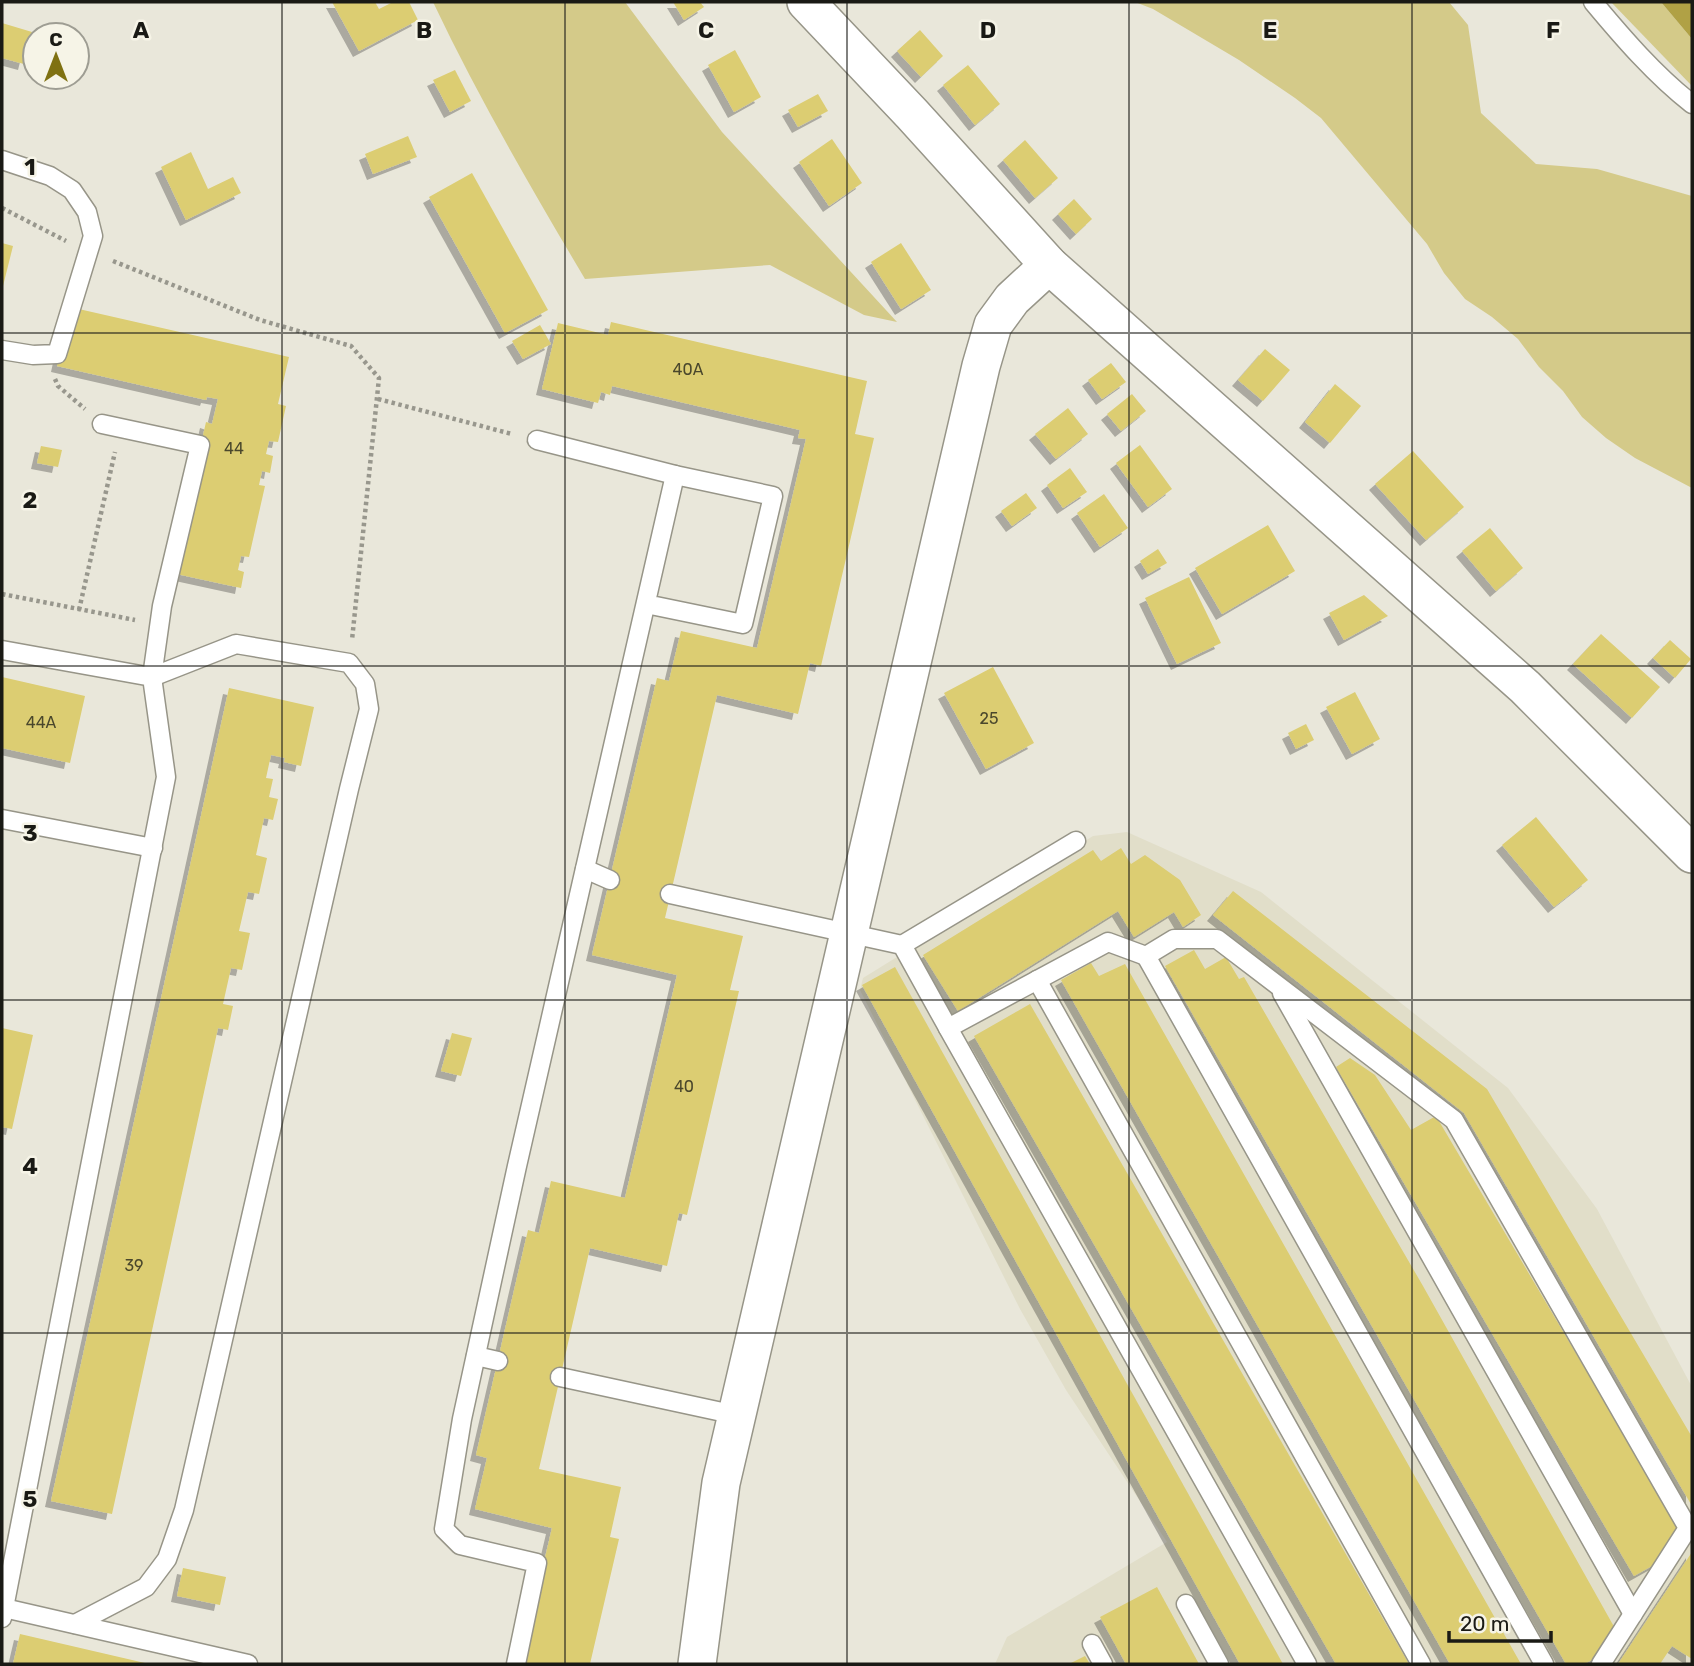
<svg xmlns="http://www.w3.org/2000/svg" width="1694" height="1666" viewBox="0 0 1694 1666" font-family="Rubik,sans-serif">
<style>
.built{fill:#e1dec9}
.green{fill:#d4ca89}
.water{fill:#b0a145}
.building{fill:#dccd72;filter:url(#shadow)}
.lines{fill:none;stroke-linecap:round;stroke-linejoin:round}
.lane-casing{stroke:#979588;stroke-width:21}
.street-casing{stroke:#979588;stroke-width:40}
.path{stroke:#98978d;stroke-width:4.5;stroke-dasharray:3.5 3.5;stroke-linecap:butt}
.lane{stroke:#fff;stroke-width:18}
.street{stroke:#fff;stroke-width:37}
.grid{fill:none;stroke:#1a1a15;stroke-width:2;stroke-opacity:0.55}
.labels{text-anchor:middle;dominant-baseline:central;stroke-width:5;stroke-linejoin:round;paint-order:stroke}
.number-label{font-size:16px;fill:#4a472c}
.grid-label{font-size:23px;text-anchor:middle;font-weight:bold;fill:#1a1a15;stroke:#f6f4e7;stroke-width:5;stroke-linejoin:round;paint-order:stroke}
</style>
<defs>
<filter id="shadow"><feDropShadow dx="-6" dy="6" stdDeviation="0" flood-color="#0004"/></filter>
</defs>
<rect width="100%" height="100%" fill="#e9e7da"/>
<path class="built" d="M1127,832L1261,892L1508,1088L1597,1209L1692,1387V1664H995L1007,1637L1167,1542L1066,1390L1020,1309L860,990L863,978L1093,836Z"/>
<g class="green">
<path d="M433,2H625L722,132L897,322L864,315L770,265L585,279C531,188 478,97 433,2Z"/>
<path d="M1135,2H1449L1468,25L1481,113L1536,164L1597,169L1692,196V488L1635,458L1606,438L1582,417L1563,391L1539,367L1518,339L1492,317L1465,299L1444,273L1427,244L1321,118L1295,98L1239,60L1153,9Z"/>
<path d="M1611,2H1661L1692,39V86Z"/>
</g>
<path class="water" d="M1661,2H1692V39Z"/>
<g class="building">
<path d="M332,2H375L379,9L393,2H409L418,20L359,51Z"/>
<path d="M673,2H700L704,7L684,20Z"/>
<path d="M2,23L32,32L24,64L2,58Z"/>
<path d="M920,30L943,56L921,77L897,51Z"/>
<path d="M735,50L761,97L734,112L708,65Z"/>
<path d="M968,65L1000,104L975,125L943,85Z"/>
<path d="M455,70L471,101L450,112L433,80Z"/>
<path d="M818,94L828,111L798,127L788,110Z"/>
<path d="M408,136L417,157L373,174L365,154Z"/>
<path d="M832,139L862,183L829,206L799,162Z"/>
<path d="M1025,140L1058,178L1035,198L1003,160Z"/>
<path d="M191,152L208,189L233,177L241,193L186,220L161,167Z"/>
<path d="M472,173L548,310L505,333L429,197Z"/>
<path d="M1074,199L1092,219L1076,234L1058,214Z"/>
<path d="M2,243L13,246L3,286H2Z"/>
<path d="M901,243L931,290L901,309L871,262Z"/>
<path d="M70,307L289,357L278,404L286,406L278,442L269,441L266,454L273,456L270,473L262,471L259,485L265,486L249,557L241,556L238,570L244,572L241,588L172,573L206,422L212,424L218,399L207,397L206,400L57,366Z"/>
<path d="M611,322L867,381L855,434L874,438L821,666L810,663L798,714L717,695L665,918L743,936L730,990L739,991L687,1215L679,1213L667,1266L590,1248L539,1469L621,1487L610,1537L619,1539L590,1664H520L552,1528L475,1509L487,1458L476,1455L528,1230L539,1233L551,1181L625,1198L677,975L592,955L657,678L669,681L681,631L757,648L806,439L798,438L800,430L612,386L610,395L601,392L598,403L542,389L558,323L608,335Z"/>
<path d="M540,325L551,344L523,359L512,341Z"/>
<path d="M1265,349L1290,370L1263,401L1238,380Z"/>
<path d="M1111,363L1126,382L1102,399L1088,380Z"/>
<path d="M1335,384L1361,406L1330,443L1305,422Z"/>
<path d="M1132,394L1146,411L1121,431L1107,414Z"/>
<path d="M1068,408L1088,434L1056,459L1035,434Z"/>
<path d="M1140,445L1172,489L1148,507L1116,463Z"/>
<path d="M41,446L62,450L58,467L37,463Z"/>
<path d="M1413,451L1464,507L1426,540L1375,484Z"/>
<path d="M1070,468L1087,492L1063,508L1047,485Z"/>
<path d="M1026,493L1037,508L1012,526L1001,511Z"/>
<path d="M1104,494L1128,528L1100,547L1077,513Z"/>
<path d="M1268,525L1295,571L1222,614L1195,568Z"/>
<path d="M1490,528L1523,568L1496,591L1462,551Z"/>
<path d="M1158,549L1167,563L1148,574L1140,561Z"/>
<path d="M1189,577L1221,643L1177,664L1145,598Z"/>
<path d="M1364,595L1388,616L1344,640L1329,613Z"/>
<path d="M1601,634L1660,687L1632,718L1573,664Z"/>
<path d="M1670,640L1691,659L1675,678L1653,658Z"/>
<path d="M993,667L1034,743L986,769L944,693Z"/>
<path d="M2,677L85,696L70,763L2,748Z"/>
<path d="M229,688L314,707L301,766L284,762L285,758L271,755L266,778L273,779L269,797L278,799L273,820L264,818L256,855L267,858L259,894L248,892L239,931L250,933L242,970L231,968L223,1004L233,1006L228,1030L218,1028L112,1514L51,1501Z"/>
<path d="M1355,692L1380,739L1352,754L1326,707Z"/>
<path d="M1306,724L1314,740L1296,749L1288,733Z"/>
<path d="M1536,817L1588,880L1554,907L1502,845Z"/>
<path d="M1121,848L1131,864L1145,855L1180,880L1201,915L1183,927L1174,912L1134,937L1118,911L958,1011L923,955L1093,850L1101,861Z"/>
<path d="M1233,891L1487,1089L1692,1437V1506L1464,1113L1213,915Z"/>
<path d="M1194,950L1205,969L1226,957L1239,979L1244,977L1423,1286L1617,1632L1596,1658L1584,1664H1566L1165,966Z"/>
<path d="M1091,963L1099,976L1125,964L1521,1664H1450L1061,980Z"/>
<path d="M895,967L1283,1664H1240L862,985Z"/>
<path d="M1030,1004L1409,1664H1336L974,1036Z"/>
<path d="M2,1028L33,1035L12,1129L2,1127Z"/>
<path d="M452,1033L472,1038L461,1076L441,1071Z"/>
<path d="M1350,1058L1375,1075L1411,1130L1436,1116L1679,1528L1659,1562L1634,1576L1336,1067Z"/>
<path d="M1692,1552V1659L1672,1646L1660,1664H1618Z"/>
<path d="M183,1568L226,1577L220,1605L177,1596Z"/>
<path d="M1157,1587L1199,1664H1126L1100,1617Z"/>
<path d="M20,1634L145,1663V1664H13Z"/>
<path d="M1085,1656L1090,1664H1069Z"/>
</g>
<g class="lines">
<g class="lane-casing">
<g id="lane">
<path d="M1593,2C1623,38 1655,75 1692,104"/>
<path d="M2,160L50,176L72,190L87,212L93,236L57,354L33,355L2,350"/>
<path d="M537,440L675,475"/>
<path d="M2,650L152,677L166,777L2,1618"/>
<path d="M2,819L153,848"/>
<path d="M585,869L610,880"/>
<path d="M670,894L902,945L948,1028"/>
<path d="M902,945L1076,841"/>
<path d="M1146,956L1544,1664"/>
<path d="M1037,980L1421,1664"/>
<path d="M1282,993L1633,1614"/>
<path d="M476,1356L498,1361"/>
<path d="M560,1377L736,1415"/>
<path d="M1186,1604L1219,1664"/>
<path d="M4,1608L248,1664"/>
<path d="M75,1624L146,1587L167,1559L184,1510L349,789L369,709L365,684L349,663L236,644L152,677L162,606L200,445L102,424"/>
<path d="M1092,1644L1103,1664"/>
<path d="M516,1664L537,1563L460,1545L444,1529L462,1419L517,1166L675,475L773,496L743,624L646,604"/>
<path d="M1307,1664L948,1028L1108,942L1146,956L1174,939H1217L1454,1120L1688,1528L1601,1664"/>
</g>
</g>
<g class="street-casing">
<g id="street">
<path d="M806,2L912,114L1049,265L1525,687L1692,854"/>
<path d="M697,1664L721,1483L981,366L993,325L1012,299L1049,265"/>
</g>
</g>
<g class="path">
<path d="M2,208L66,241"/>
<path d="M113,261L260,320L351,346L379,378L352,640"/>
<path d="M55,379L58,386L85,409"/>
<path d="M378,399L512,434"/>
<path d="M2,594L135,620"/>
<path d="M79,610L115,452"/>
</g>
<use href="#lane" class="lane"/>
<use href="#street" class="street"/>
</g>
<path class="grid" d="M282,2V1664M565,2V1664M847,2V1664M1129,2V1664M1412,2V1664M2,333H1692M2,666H1692M2,1000H1692M2,1333H1692"/>
<g class="labels">
<g class="number-label">
<text x="688" y="369">40А</text>
<text x="234" y="448">44</text>
<text x="989" y="718">25</text>
<text x="41" y="722">44А</text>
<text x="684" y="1086">40</text>
<text x="134" y="1265">39</text>
</g>
</g>
<g class="grid-label">
<text x="141" y="38">A</text>
<text x="424" y="38">B</text>
<text x="706" y="38">C</text>
<text x="988" y="38">D</text>
<text x="1270" y="38">E</text>
<text x="1553" y="38">F</text>
<text x="30" y="175">1</text>
<text x="30" y="508">2</text>
<text x="30" y="841">3</text>
<text x="30" y="1174">4</text>
<text x="30" y="1507">5</text>
</g>
<rect width="1694" height="1666" fill="none" stroke="#1a1a15" stroke-width="7"/>
<g transform="translate(56 56)"><circle r="33" fill="#f6f4e7" stroke="#9e9d93" stroke-width="2"/>
<path d="M0-5L12 26L0 18L-12 26Z" fill="#7f7112"/>
<text y="-10" font-size="19" font-weight="bold" text-anchor="middle" fill="#1a1a15">С</text>
</g>
<path d="M1449 1631v10h102v-10" fill="none" stroke="#1a1a15" stroke-width="3.5"/>
<text x="1460" y="1631" font-size="21" fill="#1a1a15" stroke="#f6f4e7" stroke-width="5" paint-order="stroke">20 m</text>
</svg>
